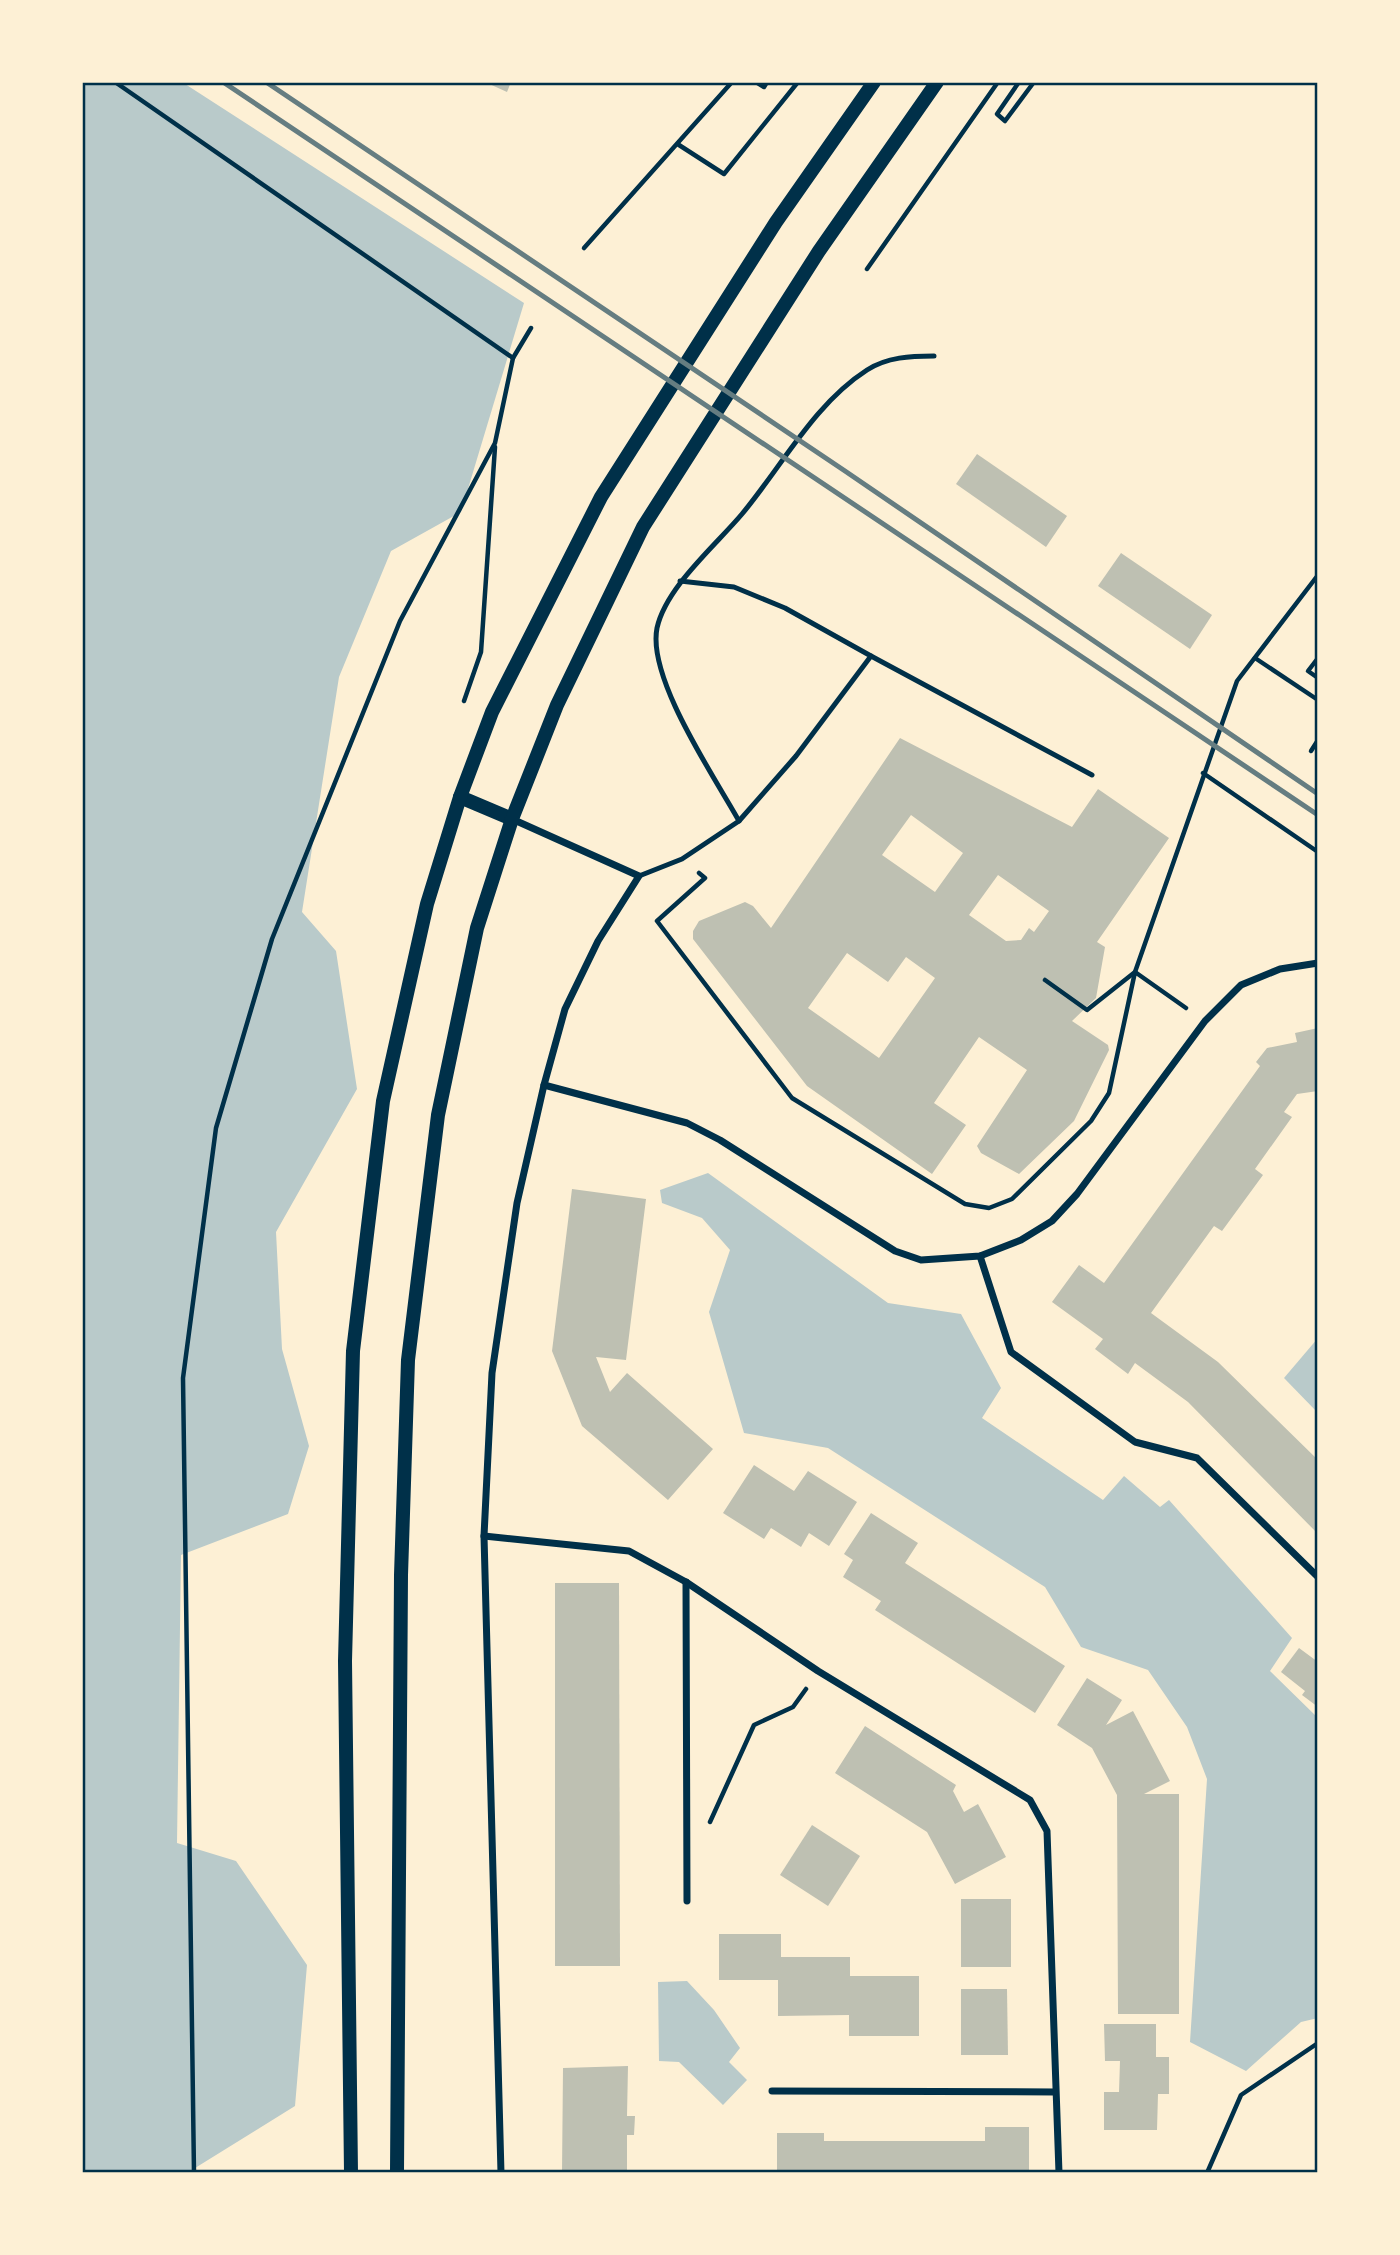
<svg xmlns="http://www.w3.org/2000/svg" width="1400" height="2255" viewBox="0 0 1400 2255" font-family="'Noto Serif',serif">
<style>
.green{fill:#b9caca}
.building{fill:#bec0b2;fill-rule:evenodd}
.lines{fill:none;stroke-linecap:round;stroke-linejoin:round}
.path{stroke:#003049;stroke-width:4.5}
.service{stroke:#003049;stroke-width:5}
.minor{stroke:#003049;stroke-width:7}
.secondary{stroke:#003049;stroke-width:14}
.rail{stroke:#657d81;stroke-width:5}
.neatline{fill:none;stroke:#003049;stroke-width:2.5}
</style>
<rect width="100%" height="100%" fill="#fdf0d5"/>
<g class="green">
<path d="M82,82H182L524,303L461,512L391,551L339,677L302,912L336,951L357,1089L276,1232L282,1349L309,1446L288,1514L181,1555L177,1843L236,1861L307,1965L295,2106L187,2173H82Z"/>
<path d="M708,1173L888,1303L961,1314L1001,1388L982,1418L1103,1500L1124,1476L1160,1507L1169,1500L1292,1638L1270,1671L1318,1718V2018L1301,2022L1246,2071L1190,2042L1207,1779L1187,1727L1148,1670L1081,1647L1045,1587L828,1448L744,1433L709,1312L730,1250L702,1218L662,1203L660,1190Z"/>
<path d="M1318,1338V1413L1284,1378Z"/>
<path d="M687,1981L714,2010L740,2048L729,2062L747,2080L723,2105L679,2062L659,2061L658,1982Z"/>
</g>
<g class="building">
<path d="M485,82H511L507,92Z"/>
<path d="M977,454L1067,516L1046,547L956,484Z"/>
<path d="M1121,553L1212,615L1190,649L1098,586Z"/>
<path d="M900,738L1072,827L1098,789L1169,838L1097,942L1105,947L1096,998L1072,1021L1108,1045L1109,1050L1074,1121L1019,1174L981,1153L977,1146L1027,1070L979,1037L934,1103L966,1125L932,1174L807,1086L693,939V931L699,921L745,902L753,906L771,928ZM911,815L963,853L935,892L882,855ZM998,875L1049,911L1034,932L1029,928L1021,940L1006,941L969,915ZM847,953L888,982L906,957L935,978L879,1058L808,1008Z"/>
<path d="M1318,1028V1091L1297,1094L1284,1112L1292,1117L1255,1169L1263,1175L1222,1231L1214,1226L1151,1313L1218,1362L1318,1460V1534L1188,1402L1135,1363L1128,1374L1095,1349L1103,1339L1052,1302L1079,1265L1104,1283L1260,1066L1256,1062L1267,1048L1297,1042L1295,1033Z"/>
<path d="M572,1189L646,1199L626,1360L596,1357L610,1392L627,1373L713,1449L668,1500L582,1426L552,1351Z"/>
<path d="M754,1465L794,1491L808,1471L857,1502L829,1546L809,1533L801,1547L771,1528L764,1539L723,1513Z"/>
<path d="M871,1513L918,1543L905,1563L1065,1666L1035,1713L875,1610L881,1601L843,1577L853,1560L844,1554Z"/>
<path d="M555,1583H619L620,1966H555Z"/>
<path d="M1299,1648L1318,1662V1707L1302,1695L1305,1691L1281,1672Z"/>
<path d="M1087,1678L1122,1700L1106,1725L1133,1711L1170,1781L1144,1794H1179V2014H1118L1117,1795L1092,1748L1057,1725Z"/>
<path d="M865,1726L956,1785L953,1791L964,1812L978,1804L1006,1857L955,1884L927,1832L835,1773Z"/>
<path d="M812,1825L860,1856L828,1906L780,1875Z"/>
<rect x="961" y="1899" width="50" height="68"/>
<path d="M719,1934H781V1957H850V1976H919V2036H849V2015L778,2016V1980H719Z"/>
<path d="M961,1989H1007L1008,2055H961Z"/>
<path d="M1104,2024H1156V2057H1169V2094H1158L1157,2130H1104V2092H1119L1120,2061H1105Z"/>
<path d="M628,2066L627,2116H635L634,2135H627V2173H562L563,2068Z"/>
<path d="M985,2127H1029V2173H777V2133H824V2141H985Z"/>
</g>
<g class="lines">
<g class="path">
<path d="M115,82L513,358"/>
<path d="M756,82L764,87L767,82"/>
<path d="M1019,82L997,114L1005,121L1034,82"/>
<path d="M679,145L724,174L798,82"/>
<path d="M584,248L732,82"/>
<path d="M867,269L998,82"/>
<path d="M1255,658L1318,700"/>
<path d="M1318,658L1308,671L1318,678"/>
<path d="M464,701L481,652L495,447"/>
<path d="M1311,751L1318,740"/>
<path d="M1203,773L1318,852"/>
<path d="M699,873L705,878L657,921L792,1098L965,1204L989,1208L1012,1199L1091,1121L1109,1093L1135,972L1186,1008"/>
<path d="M1045,980L1087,1010L1135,972L1237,681L1318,575"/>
<path d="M710,1822L754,1725L793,1707L806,1689"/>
<path d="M194,2173L183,1378L216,1128L272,939L400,621L495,443L513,358L531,328"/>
<path d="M1207,2173L1241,2095L1318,2043"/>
</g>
<g class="service">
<path d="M871,656L1092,775"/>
<path d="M739,821C714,776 647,678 657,628C666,587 716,545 742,514C782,466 814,404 867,370C887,357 911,356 934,356"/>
<path d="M639,876L682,859L739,821L796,756L871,656L785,608L734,587L680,581"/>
</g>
<g class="minor">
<path d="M544,1085L687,1123L720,1140L895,1251L921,1260L980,1256L1021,1240L1052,1221L1077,1194L1205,1021L1241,985L1280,969L1318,963"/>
<path d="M980,1256L1011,1352L1135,1442L1197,1458L1318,1577"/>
<path d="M484,1536L629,1551L686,1582L818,1671L1030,1800L1047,1831L1059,2173"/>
<path d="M686,1582L687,1901"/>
<path d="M772,2091L1055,2092"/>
<path d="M501,2173L484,1536L492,1373L517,1203L544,1085L565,1009L598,941L639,876L512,819"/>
</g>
<g class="secondary">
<path d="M460,797L512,819"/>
<path d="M351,2173L345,1661L353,1351L383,1101L427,904L460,797L492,712L601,497L776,222L874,82"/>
<path d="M397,2173L401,1575L408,1360L438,1115L477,928L512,819L557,705L643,527L819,251L937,82"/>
</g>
<g class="rail">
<path d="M223,82L1318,815"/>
<path d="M266,82L845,471L1318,794"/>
</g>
</g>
<rect width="1400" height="2255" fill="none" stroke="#fdf0d5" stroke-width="168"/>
<rect x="84" y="84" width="1232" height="2087" class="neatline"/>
</svg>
